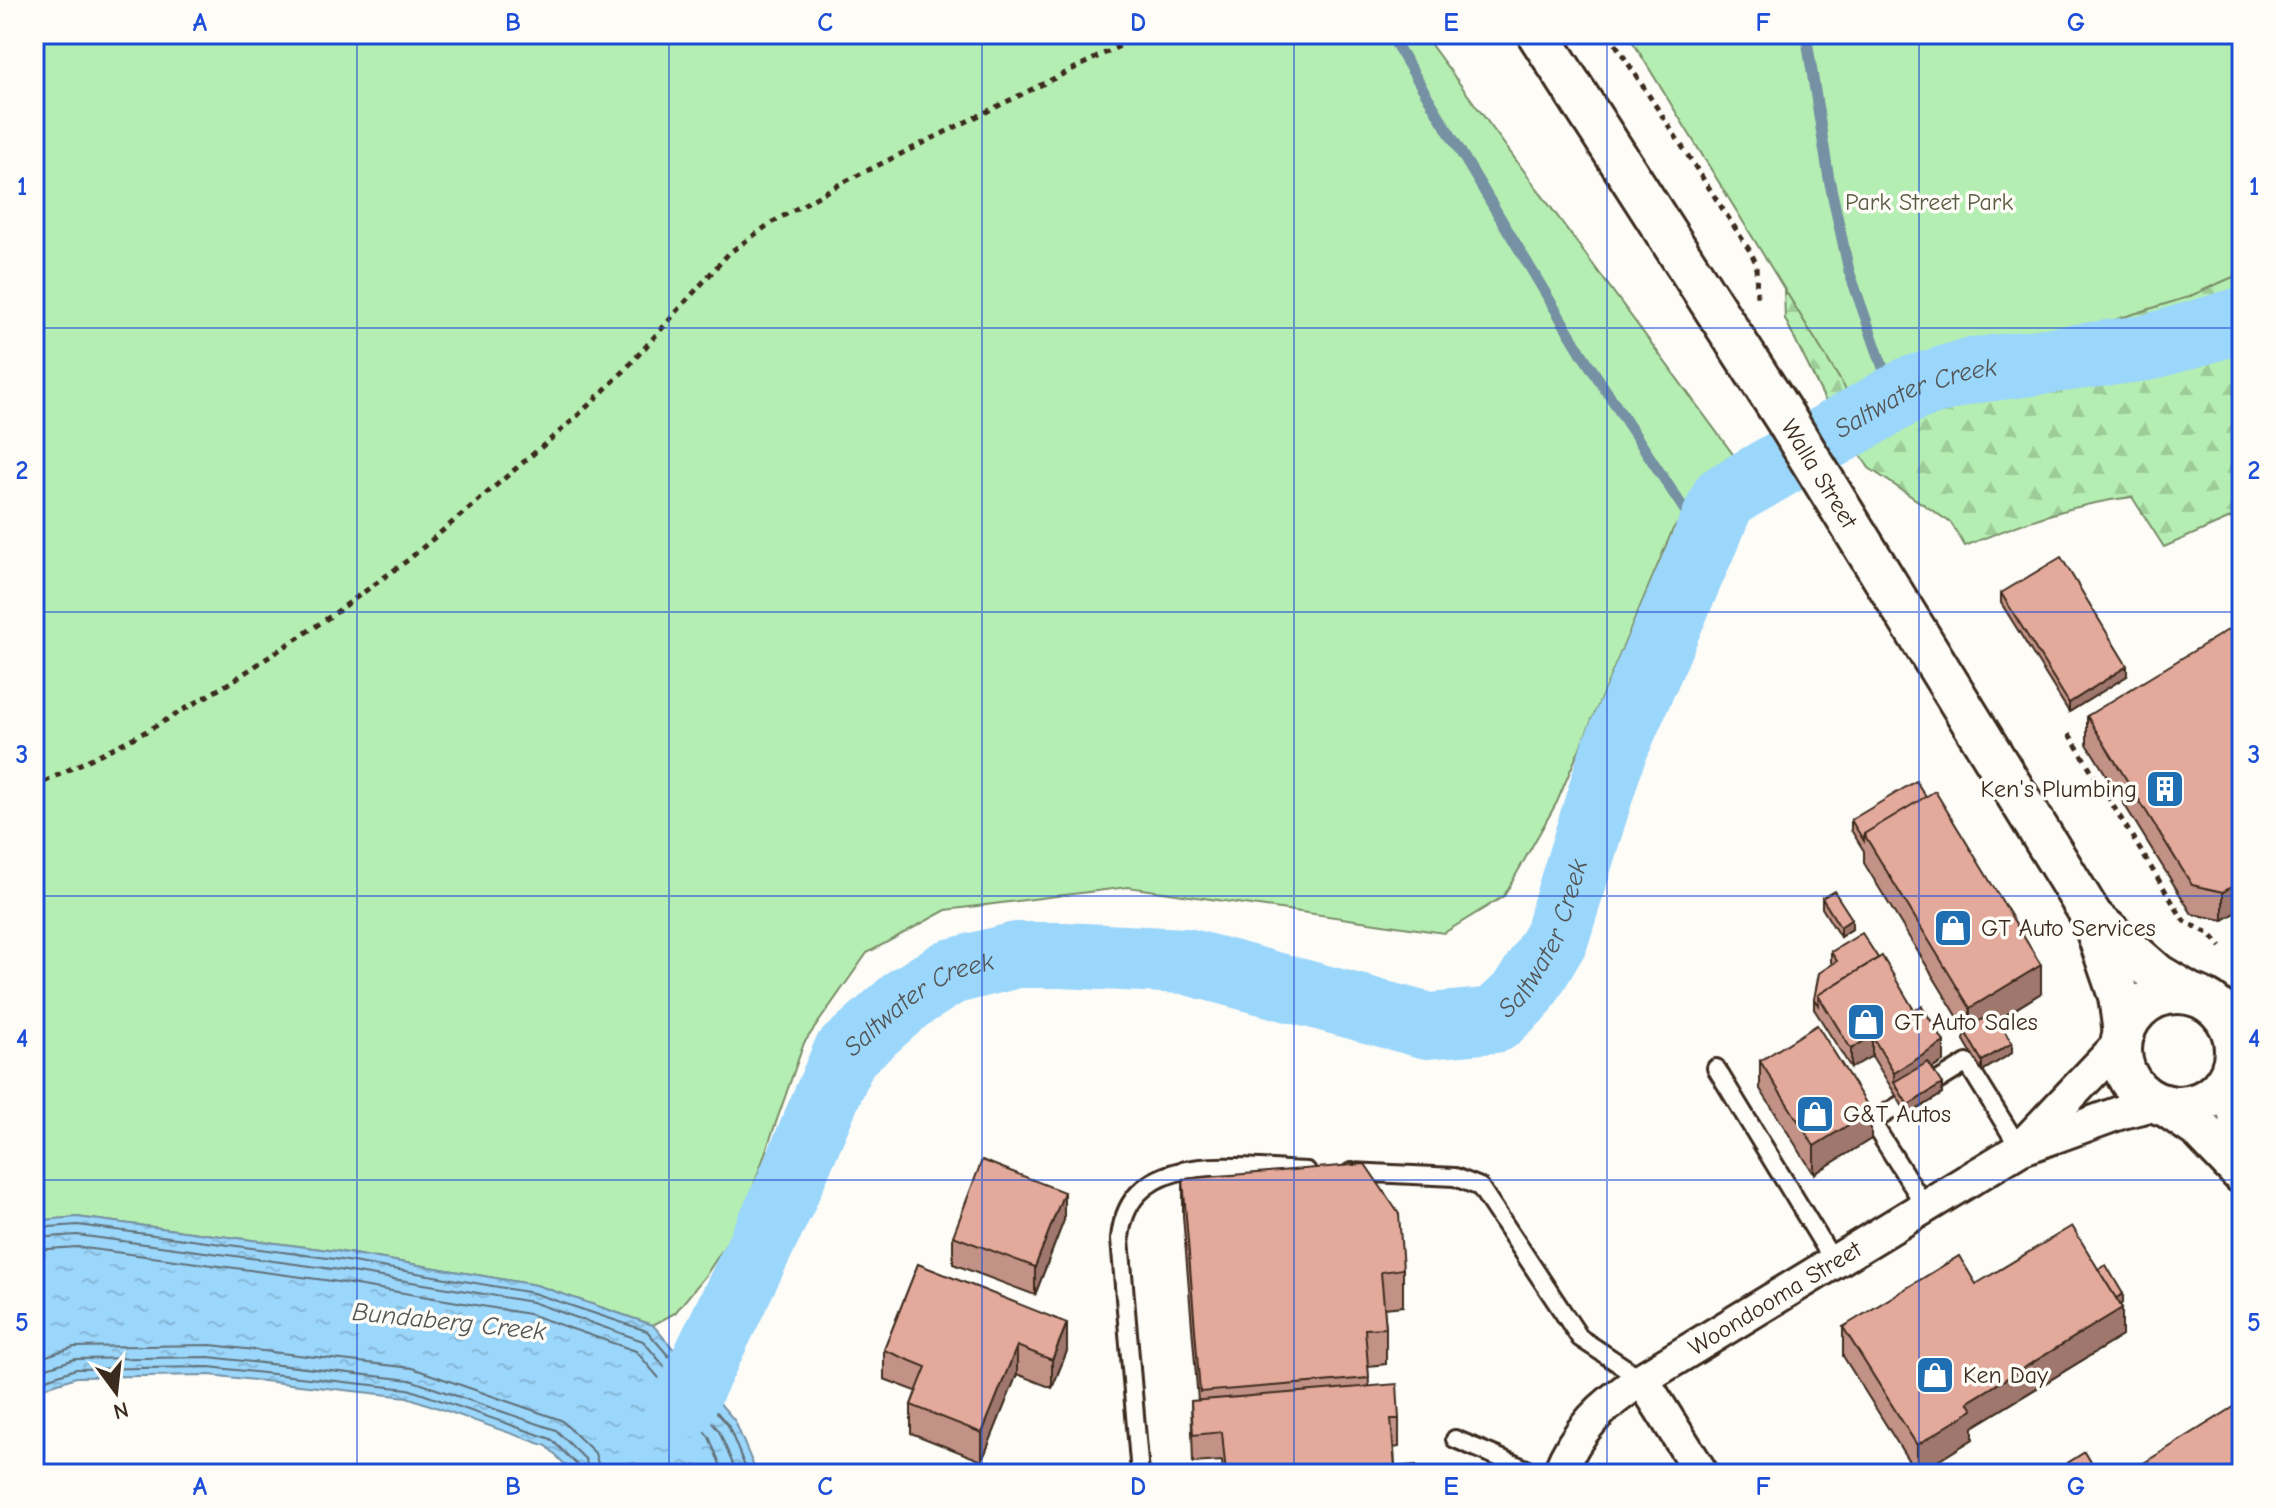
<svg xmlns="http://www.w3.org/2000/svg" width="2276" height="1508" viewBox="0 0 2276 1508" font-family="'Comic Neue',sans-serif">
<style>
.forest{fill:url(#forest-firs);stroke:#788c68;stroke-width:2}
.park{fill:#b5eeb2;stroke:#788c68;stroke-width:2}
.water{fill:url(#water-ripples);stroke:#7591a3;stroke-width:2}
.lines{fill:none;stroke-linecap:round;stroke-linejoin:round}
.shore{stroke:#616f76;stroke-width:2}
.stream{stroke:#7591a3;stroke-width:11}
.river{stroke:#9bd6fb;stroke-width:66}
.service-casing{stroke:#3b2a1e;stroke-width:22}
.minor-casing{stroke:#3b2a1e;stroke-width:38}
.tertiary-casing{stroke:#3b2a1e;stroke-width:46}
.path{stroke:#3b2a1e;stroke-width:5;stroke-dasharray:6 6;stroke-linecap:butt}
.service{stroke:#fdfcf7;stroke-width:16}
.minor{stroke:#fdfcf7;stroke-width:32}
.tertiary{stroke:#fdfcf7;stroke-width:40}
.wall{fill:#c39286;stroke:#3b2a1e;stroke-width:2}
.shaded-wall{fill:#9f776d;stroke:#3b2a1e;stroke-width:2}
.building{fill:#e3aa9c;stroke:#3b2a1e;stroke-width:2}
.grid{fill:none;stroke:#1d4ed8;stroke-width:2;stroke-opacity:0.55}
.labels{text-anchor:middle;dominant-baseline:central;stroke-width:7;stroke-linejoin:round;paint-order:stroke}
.park-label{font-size:24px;fill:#5a5b43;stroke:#fdfcf7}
.street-label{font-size:24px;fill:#3b2a1e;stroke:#fdfcf7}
.poi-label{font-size:24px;fill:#3b2a1e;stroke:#fdfcf7;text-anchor:start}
.water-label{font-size:26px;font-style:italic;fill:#535555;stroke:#fdfcf7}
.neatline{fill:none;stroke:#1d4ed8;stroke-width:3}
.grid-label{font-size:26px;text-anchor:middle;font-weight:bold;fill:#1d4ed8}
</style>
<defs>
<pattern id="forest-firs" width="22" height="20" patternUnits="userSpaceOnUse" patternTransform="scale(2)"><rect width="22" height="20" fill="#b5eeb2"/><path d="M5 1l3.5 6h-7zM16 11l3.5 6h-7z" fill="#9dcc99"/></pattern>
<pattern id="water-ripples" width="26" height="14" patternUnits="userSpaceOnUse" patternTransform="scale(2)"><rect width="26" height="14" fill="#9bd6fb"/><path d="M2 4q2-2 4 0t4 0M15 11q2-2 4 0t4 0" fill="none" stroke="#86b8d7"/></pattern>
</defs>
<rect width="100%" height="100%" fill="#fdfcf7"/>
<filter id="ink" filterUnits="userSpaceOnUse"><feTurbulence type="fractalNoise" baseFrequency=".0125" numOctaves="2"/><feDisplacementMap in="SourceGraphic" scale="16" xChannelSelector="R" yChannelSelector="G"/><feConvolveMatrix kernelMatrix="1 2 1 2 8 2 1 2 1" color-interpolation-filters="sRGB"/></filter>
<g filter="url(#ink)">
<path class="forest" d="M2242,34V513L2164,547L2132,497C2072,504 2021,523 1965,546L1951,523L1869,468L1824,398L1785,319L1784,290Z"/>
<g class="park">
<path d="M34,34H1423L1735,457L1673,529L1557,802L1504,896L1444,933L1128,887L946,910L867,953L804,1043L742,1219L706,1275L675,1313L653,1325L536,1285L336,1251L77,1217L34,1221Z"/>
<path d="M1628,34H2242V273L2188,297L1853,401Z"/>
</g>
<path class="water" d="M77,1217L336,1251L536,1285L653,1325L735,1421L757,1474H574L547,1446L407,1397L210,1375L76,1377L34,1391V1221Z"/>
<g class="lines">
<g class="shore">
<path d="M34,1228L78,1225L335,1259L533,1293L647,1331L728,1425L748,1474"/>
<path d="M34,1238L77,1235L333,1269L532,1302L643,1341L719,1431L737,1474"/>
<path d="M34,1250L77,1247L332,1281L529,1314L636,1351L709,1437L724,1474"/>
<path d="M34,1360L74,1347L211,1345L412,1368L561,1420L595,1453L601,1474"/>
<path d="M34,1372L75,1359L209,1357L410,1380L556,1430L586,1460L589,1474"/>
<path d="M34,1383L76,1369L209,1367L408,1389L551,1439L577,1465L579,1474"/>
</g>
<g class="stream">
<path d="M1390,34L1582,354L1705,541"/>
<path d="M1806,34L1829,179L1849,271L1894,399"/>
</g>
<path class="river" id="s1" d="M682,1407L783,1199L845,1054L907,999L950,972L1017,955H1063L1185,961L1428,1026L1495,1020L1523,994L1556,938L1612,756L1724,497L1911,389L1970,371L2146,348L2242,320"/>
<g class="service-casing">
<g id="service">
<path d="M1716,1068L1834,1262"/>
<path d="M1936,1082L1967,1063L2020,1149"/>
<path d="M1901,1104L1872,1122L1925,1206"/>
<path d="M1351,1172L1455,1177L1480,1187L1580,1338L1642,1379"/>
<path d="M1455,1439L1538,1474"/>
<path d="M1140,1474L1120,1239C1128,1145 1242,1169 1307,1171"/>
</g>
</g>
<g class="minor-casing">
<g id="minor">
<path d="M2027,1141L2122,1041"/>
<path d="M1642,1379L1702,1474"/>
<path id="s2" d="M1559,1474C1577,1429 1602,1405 1642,1379L2020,1149L2122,1112L2158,1103"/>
</g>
</g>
<g class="tertiary-casing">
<g id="tertiary">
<path id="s3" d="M1538,34L1785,418L2092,917L2119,996L2124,1033"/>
<path d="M2095,920L2158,975L2190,994"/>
<circle cx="2178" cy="1050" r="57"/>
<path d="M2233,1066L2232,1088L2242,1127"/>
<path d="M2165,1105L2200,1129L2242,1173"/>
</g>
</g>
<g class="path">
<path d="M1609,34L1750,251L1756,263L1757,302"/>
<path d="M2069,734L2184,921L2210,934L2221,947"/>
<path d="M34,787L149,730L231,682L331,616L408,560L572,421L624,371L729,253L771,223L838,185L1144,34"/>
</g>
<use href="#service" class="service"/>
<use href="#minor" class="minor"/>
<use href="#tertiary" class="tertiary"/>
</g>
<g class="wall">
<path d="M2001,593L2127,676L2069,712L2001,603Z"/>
<path d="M2242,646V909L2223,920L2192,914L2087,744V716Z"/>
<path d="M1851,820L2041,993L1998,1020L2012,1053L1982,1071L1964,1040V1030L1965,1029L1864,863V851L1851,830Z"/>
<path d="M1822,898L1852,929L1840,937L1822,908Z"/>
<path d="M1831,952L1944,1061L1932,1069L1942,1094L1908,1115L1872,1056L1851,1068L1814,1009V999L1832,964L1831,962Z"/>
<path d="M1760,1061L1871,1139L1814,1174L1760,1089Z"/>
<path d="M1183,1179L1403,1269V1306L1384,1308L1386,1328V1364L1368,1366L1369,1386L1399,1419V1447L1394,1448L1395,1467L1417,1474H1223L1222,1461L1193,1463L1191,1401H1198L1183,1216Z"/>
<path d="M1064,1220L1035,1295L953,1264V1236Z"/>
<path d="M918,1264L1067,1351L1052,1388L1017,1374L982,1461L911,1433V1405L916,1391L884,1379V1350Z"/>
<path d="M2098,1270L2123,1303L2120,1305L2122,1336L1973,1427V1439L1917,1474L1843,1356V1327L1976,1284Z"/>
</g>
<g class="shaded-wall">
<path d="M2127,666V676L2069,712V703Z"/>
<path d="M2242,880V909L2223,920V892Z"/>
<path d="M1852,919V929L1840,937V927Z"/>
<path d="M2041,965V993L1970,1037V1008Z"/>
<path d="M1872,1036V1056L1851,1068V1049Z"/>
<path d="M1944,1042V1061L1898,1089L1894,1082V1073Z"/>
<path d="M2012,1043V1053L1982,1071V1061Z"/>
<path d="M1942,1084V1094L1908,1115V1105Z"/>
<path d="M1871,1111V1139L1814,1174V1146Z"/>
<path d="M1064,1192V1220L1035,1295V1267Z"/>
<path d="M2123,1294V1303L2107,1313V1303Z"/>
<path d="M2122,1308V1336L1973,1427V1439L1917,1474V1445L1968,1402Z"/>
<path d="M1067,1323V1351L1052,1388V1360Z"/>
<path d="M1017,1346V1374L982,1461V1433Z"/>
</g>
<g class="building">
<path d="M2061,557L2127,666L2069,703L2001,593Z"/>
<path d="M2231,628L2242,646V880L2223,892L2192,885L2087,716Z"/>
<path d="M1916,781L1926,797L1864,834V841L1851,820Z"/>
<path d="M1935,791L2041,965L1970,1008L1864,834Z"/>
<path d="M1834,891L1852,919L1840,927L1822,898Z"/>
<path d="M1862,933L1878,958L1818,995V1005L1814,999L1819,973L1837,961L1831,952Z"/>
<path d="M1882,956L1914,1010L1922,1006L1944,1042L1894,1073L1872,1036L1851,1049L1818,995Z"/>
<path d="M1993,1013L2012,1043L1982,1061L1964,1030Z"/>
<path d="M1817,1025L1871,1111L1814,1146L1760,1061Z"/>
<path d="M1928,1062L1942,1084L1908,1105L1894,1082Z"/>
<path d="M982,1160L1064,1192L1035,1267L953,1236Z"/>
<path d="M1365,1164L1399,1214L1403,1269L1381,1272L1386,1328L1365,1329L1369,1378L1200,1392L1183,1179Z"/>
<path d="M2072,1226L2122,1308L1968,1402L1973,1410L1917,1445L1843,1327L1959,1256L1976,1284Z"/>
<path d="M918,1264L1067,1323L1052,1360L1017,1346L982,1433L911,1405L926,1367L884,1350Z"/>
<path d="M2106,1265L2123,1294L2116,1298L2098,1269Z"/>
<path d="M1397,1384L1399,1419H1391L1395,1467L1416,1465L1417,1474H1226L1222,1432L1193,1435L1191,1401Z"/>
<path d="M2242,1402V1474H2126Z"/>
<path d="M2085,1452L2098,1474H2050Z"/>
</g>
</g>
<path class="grid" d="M357,34V1474M669,34V1474M982,34V1474M1294,34V1474M1607,34V1474M1919,34V1474M34,328H2242M34,612H2242M34,896H2242M34,1180H2242"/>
<defs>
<g id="building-square" transform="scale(2)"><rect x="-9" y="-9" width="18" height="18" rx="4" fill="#1f6fb2" stroke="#fdfcf7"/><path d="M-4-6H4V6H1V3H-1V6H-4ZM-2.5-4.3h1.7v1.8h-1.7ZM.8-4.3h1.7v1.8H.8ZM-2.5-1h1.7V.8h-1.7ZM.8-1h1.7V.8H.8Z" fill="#fff"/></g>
<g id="shop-square" transform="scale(2)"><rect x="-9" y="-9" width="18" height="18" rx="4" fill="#1f6fb2" stroke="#fdfcf7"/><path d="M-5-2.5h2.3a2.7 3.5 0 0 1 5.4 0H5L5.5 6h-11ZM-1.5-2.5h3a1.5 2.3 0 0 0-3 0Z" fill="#fff"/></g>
</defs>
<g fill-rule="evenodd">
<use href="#building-square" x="2165" y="789"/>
<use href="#shop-square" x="1953" y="928"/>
<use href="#shop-square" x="1866" y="1022"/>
<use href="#shop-square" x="1815" y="1114"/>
<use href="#shop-square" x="1935" y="1375"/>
</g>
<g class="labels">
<g class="park-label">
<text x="1929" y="202">Park Street Park</text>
</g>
<g class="street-label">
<text stroke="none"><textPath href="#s3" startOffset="522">Walla Street</textPath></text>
<text stroke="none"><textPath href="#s2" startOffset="284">Woondooma Street</textPath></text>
</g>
<g class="poi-label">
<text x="2137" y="789" text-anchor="end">Ken's Plumbing</text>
<text x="1981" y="928">GT Auto Services</text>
<text x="1894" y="1022">GT Auto Sales</text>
<text x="1843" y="1114">G&amp;T Autos</text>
<text x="1963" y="1375">Ken Day</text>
</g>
<g class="water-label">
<text stroke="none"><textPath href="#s1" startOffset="1872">Saltwater Creek</textPath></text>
<text stroke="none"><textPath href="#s1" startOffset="1176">Saltwater Creek</textPath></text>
<text stroke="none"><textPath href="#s1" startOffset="480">Saltwater Creek</textPath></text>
<text transform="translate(449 1322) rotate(6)">Bundaberg Creek</text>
</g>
</g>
<rect width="2276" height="1508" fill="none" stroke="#fdfcf7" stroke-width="88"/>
<g transform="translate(116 1392) rotate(165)" stroke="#fdfcf7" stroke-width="6" paint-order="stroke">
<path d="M0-6L14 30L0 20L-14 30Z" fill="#3b2a1e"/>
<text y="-12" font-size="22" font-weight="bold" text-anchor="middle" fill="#3b2a1e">N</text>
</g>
<rect x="44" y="44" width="2188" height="1420" class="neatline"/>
<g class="grid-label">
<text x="200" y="31">A</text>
<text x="513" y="31">B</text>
<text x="825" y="31">C</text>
<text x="1138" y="31">D</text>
<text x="1451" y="31">E</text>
<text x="1763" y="31">F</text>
<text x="2076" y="31">G</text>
<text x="22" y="195">1</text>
<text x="2254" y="195">1</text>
<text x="22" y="479">2</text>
<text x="2254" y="479">2</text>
<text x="22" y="763">3</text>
<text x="2254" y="763">3</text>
<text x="22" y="1047">4</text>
<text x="2254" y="1047">4</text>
<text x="22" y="1331">5</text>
<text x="2254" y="1331">5</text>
<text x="200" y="1495">A</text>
<text x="513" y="1495">B</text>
<text x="825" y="1495">C</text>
<text x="1138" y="1495">D</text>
<text x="1451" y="1495">E</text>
<text x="1763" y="1495">F</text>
<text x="2076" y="1495">G</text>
</g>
</svg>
